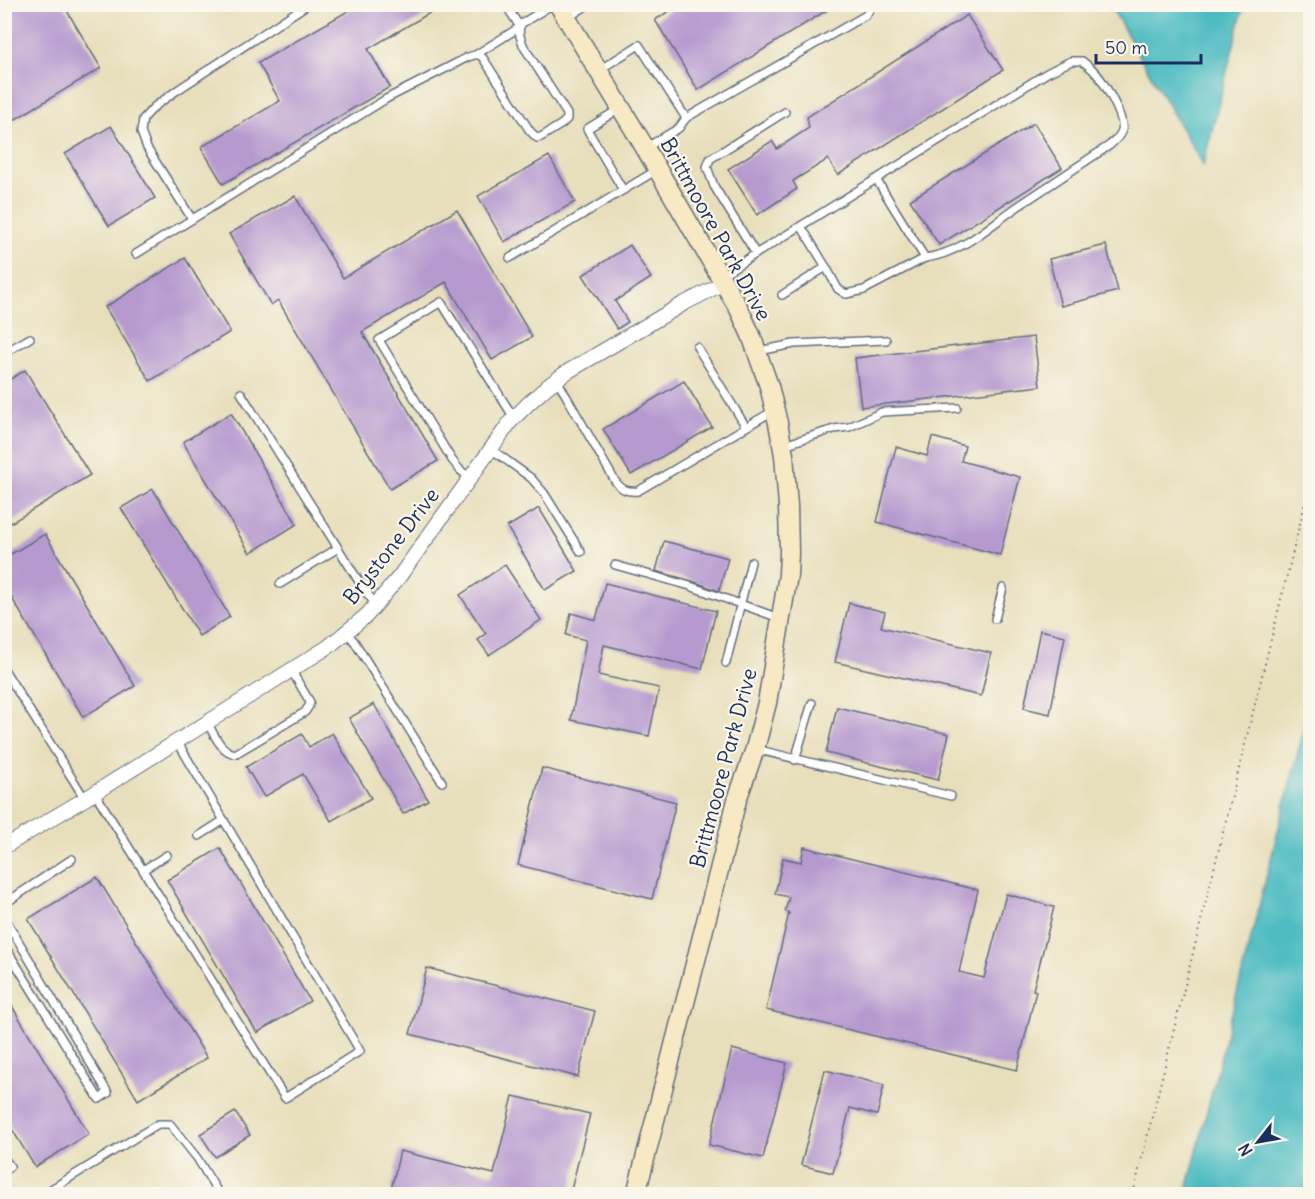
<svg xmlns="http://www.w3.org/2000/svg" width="1315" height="1199" viewBox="0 0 1315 1199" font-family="Delius,sans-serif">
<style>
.water{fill:#4dbcc2;stroke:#347690;stroke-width:1.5}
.building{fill:#b69acf}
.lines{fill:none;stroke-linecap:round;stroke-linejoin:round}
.lane-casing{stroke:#626d7f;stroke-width:10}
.street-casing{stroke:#626d7f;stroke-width:16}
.secondary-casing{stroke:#626d7f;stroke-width:21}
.path{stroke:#626d7f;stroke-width:2;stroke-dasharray:1.5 4.5;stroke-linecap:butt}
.lane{stroke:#fff;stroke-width:7}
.street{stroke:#fff;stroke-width:14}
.secondary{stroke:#f7e9c3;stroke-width:18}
.labels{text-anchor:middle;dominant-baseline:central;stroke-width:4.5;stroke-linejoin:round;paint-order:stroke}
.street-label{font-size:21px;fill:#1b2f5e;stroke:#fbf7ec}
</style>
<rect width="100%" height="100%" fill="#fbf7ec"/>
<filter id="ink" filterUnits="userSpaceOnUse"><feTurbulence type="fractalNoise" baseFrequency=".0167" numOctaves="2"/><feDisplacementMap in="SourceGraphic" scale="12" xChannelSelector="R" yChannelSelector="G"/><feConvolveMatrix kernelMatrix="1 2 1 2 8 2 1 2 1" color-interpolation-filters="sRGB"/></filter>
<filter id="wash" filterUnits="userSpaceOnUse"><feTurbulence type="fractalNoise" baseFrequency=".008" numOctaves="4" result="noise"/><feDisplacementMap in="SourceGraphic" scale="24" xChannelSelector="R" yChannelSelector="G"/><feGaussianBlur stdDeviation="1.35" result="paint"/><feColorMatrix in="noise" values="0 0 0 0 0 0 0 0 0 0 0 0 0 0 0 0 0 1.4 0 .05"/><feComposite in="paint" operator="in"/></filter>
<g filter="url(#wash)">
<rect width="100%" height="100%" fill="#e7dfbb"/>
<g class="water">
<path d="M1110,5H1244L1203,165Z"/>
<path d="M1310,705V1194H1186Z"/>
</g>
<g id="blocks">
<g class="building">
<path d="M4,4H63L101,68L4,126Z"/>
<path d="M360,4H445L368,49L390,87L223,184L201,147L280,101L258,63Z"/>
<path d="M680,4H837L698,90L655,20Z"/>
<path d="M967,15L1003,70L838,175L828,159L793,181L797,189L757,215L728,169L772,141L777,149L809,128L807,117Z"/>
<path d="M1034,123L1062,168L939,245L910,200Z"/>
<path d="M111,126L155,198L109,226L65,154Z"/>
<path d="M549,156L575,202L504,242L478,196Z"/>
<path d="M295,196L343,278L457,210L532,337L492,360L446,282L362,332L438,461L390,489L278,300L271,305L229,234Z"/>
<path d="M630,245L651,278L615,301L628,322L617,329L583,275Z"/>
<path d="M1106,245L1118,291L1061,306L1049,259Z"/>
<path d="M185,258L230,332L150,381L105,307Z"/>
<path d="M1034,337L1040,386L861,407L855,358Z"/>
<path d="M25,370L90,475L4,527V383Z"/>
<path d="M684,381L712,427L631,475L603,429Z"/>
<path d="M231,413L297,524L250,553L183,442Z"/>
<path d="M932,437L965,446L961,461L1020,477L1000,555L877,522L896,447L927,456Z"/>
<path d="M153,489L230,617L199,636L121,508Z"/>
<path d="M539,508L577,571L545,590L507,527Z"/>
<path d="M45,534L135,686L83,717L4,585V558Z"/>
<path d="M664,541L728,558L719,591L692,581L656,571Z"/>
<path d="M505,565L541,620L489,655L478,640L486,634L460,595Z"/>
<path d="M605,583L716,611L702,669L604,645L598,675L659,688L649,736L571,720L586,640L566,635L571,613L596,620Z"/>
<path d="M849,603L885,612L881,627L991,653L981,696L835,662Z"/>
<path d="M1040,630L1065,636L1050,714L1024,708Z"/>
<path d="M374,704L428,800L403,814L349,718Z"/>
<path d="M837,707L949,734L938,780L826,753Z"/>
<path d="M332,733L371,798L331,821L303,774L264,797L246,767L302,734L309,747Z"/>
<path d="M542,768L676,802L652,899L518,865Z"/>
<path d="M804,847L978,890L959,972L984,978L1006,894L1054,907L1033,990L1036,991L1017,1070L766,1010L789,913L785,911L789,897L775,894L783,858L801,862Z"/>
<path d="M220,848L310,1001L257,1033L167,880Z"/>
<path d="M97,877L207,1058L138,1100L28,919Z"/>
<path d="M427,968L595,1011L578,1077L410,1034Z"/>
<path d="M4,993L89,1134L35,1167L4,1116Z"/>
<path d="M732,1049L787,1063L763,1158L709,1145Z"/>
<path d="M825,1070L884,1085L877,1115L850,1108L833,1173L801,1165Z"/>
<path d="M513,1096L590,1114L570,1194H390L400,1151L494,1174Z"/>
<path d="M235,1112L250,1135L215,1157L200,1134Z"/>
</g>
</g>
</g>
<g filter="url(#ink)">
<use href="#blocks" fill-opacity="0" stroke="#626d7f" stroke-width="1.5"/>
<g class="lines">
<g class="lane-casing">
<g id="lane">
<path d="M569,17L589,4"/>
<path d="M477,54L520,27L505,4"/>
<path d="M599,70L639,45L686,118L679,128L647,147"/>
<path d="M619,109L587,129L623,190"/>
<path d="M686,118L866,15L873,4"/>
<path d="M192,219L147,148L141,132L143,119L154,107L176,91L308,4"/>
<path d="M136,254L386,99L468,57C475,55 478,53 483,58L530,131L537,138L541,137L562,124L567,119V114L524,47C521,39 517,32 521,24L553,4"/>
<path d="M756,254L714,186L707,167L710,159L785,112"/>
<path d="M510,258L657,170"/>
<path d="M826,267L838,289L846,294L864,290L925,258"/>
<path d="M720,276L1047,73L1071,61H1082C1086,64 1090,67 1093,70C1103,79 1125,118 1122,130C1120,137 1115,140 1110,145C1079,166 1048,186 1017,207C988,227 962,253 925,258L876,179"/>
<path d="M782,295L826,267L801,226"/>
<path d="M697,347L746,427"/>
<path d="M759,351L794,344L886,340"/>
<path d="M4,353L30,338"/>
<path d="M557,380L615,481C622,490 627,492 638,491L773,411"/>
<path d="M241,393L363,588L376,605"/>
<path d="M784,445L834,429L849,427L882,412L957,408"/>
<path d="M491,449L531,478L544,493L581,552"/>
<path d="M470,478L460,470L452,460L379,340L441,302L514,418"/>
<path d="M615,565L690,586L779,618"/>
<path d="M280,584L338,548"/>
<path d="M995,619L1003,588"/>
<path d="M346,632L354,641L442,782"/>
<path d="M726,663L751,562"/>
<path d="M5,671L85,799"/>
<path d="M207,722C214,734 220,751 235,754L305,712L309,706L310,702L291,670"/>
<path d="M755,749L951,796"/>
<path d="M795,760L812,703"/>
<path d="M95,793L285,1098L360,1051L177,741"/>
<path d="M199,836L224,820"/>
<path d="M143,870L167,855"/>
<path d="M4,900L6,903V920L108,1093L99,1099L4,945"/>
<path d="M4,904L72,859"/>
<path d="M4,1158L10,1166L4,1172"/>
<path d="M43,1194L158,1124H170L197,1158L219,1194"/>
</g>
</g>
<g class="street-casing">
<path id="street" d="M4,847L88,797L328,647L367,615L399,577L511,421L529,403L548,386L567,372L683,304L724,283"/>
</g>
<g class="secondary-casing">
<path id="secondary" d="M558,4L641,141L739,309L751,335L769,386L778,423L784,455L788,506L789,553L788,575L767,703L755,749L737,800L636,1194"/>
</g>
<path class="path" d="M1133,1194L1310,483"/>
<use href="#lane" class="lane"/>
<use href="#street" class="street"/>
<use href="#secondary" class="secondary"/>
</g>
</g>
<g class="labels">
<g class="street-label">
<text transform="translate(716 229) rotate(61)">Brittmoore Park Drive</text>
<text transform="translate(391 546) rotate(-52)">Brystone Drive</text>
<text transform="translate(723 768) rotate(-75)">Brittmoore Park Drive</text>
</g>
</g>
<rect width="1315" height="1199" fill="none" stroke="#fbf7ec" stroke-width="24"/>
<g transform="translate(1258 1142) rotate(239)" stroke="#fbf7ec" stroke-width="4.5" paint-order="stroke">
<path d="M0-4.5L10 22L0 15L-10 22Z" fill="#1b2f5e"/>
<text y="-9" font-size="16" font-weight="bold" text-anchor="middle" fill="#1b2f5e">N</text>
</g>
<path d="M1096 54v9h105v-9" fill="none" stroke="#1b2f5e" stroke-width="3"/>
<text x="1105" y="54" font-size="18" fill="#1b2f5e" stroke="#fbf7ec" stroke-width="4.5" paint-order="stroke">50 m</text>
</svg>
